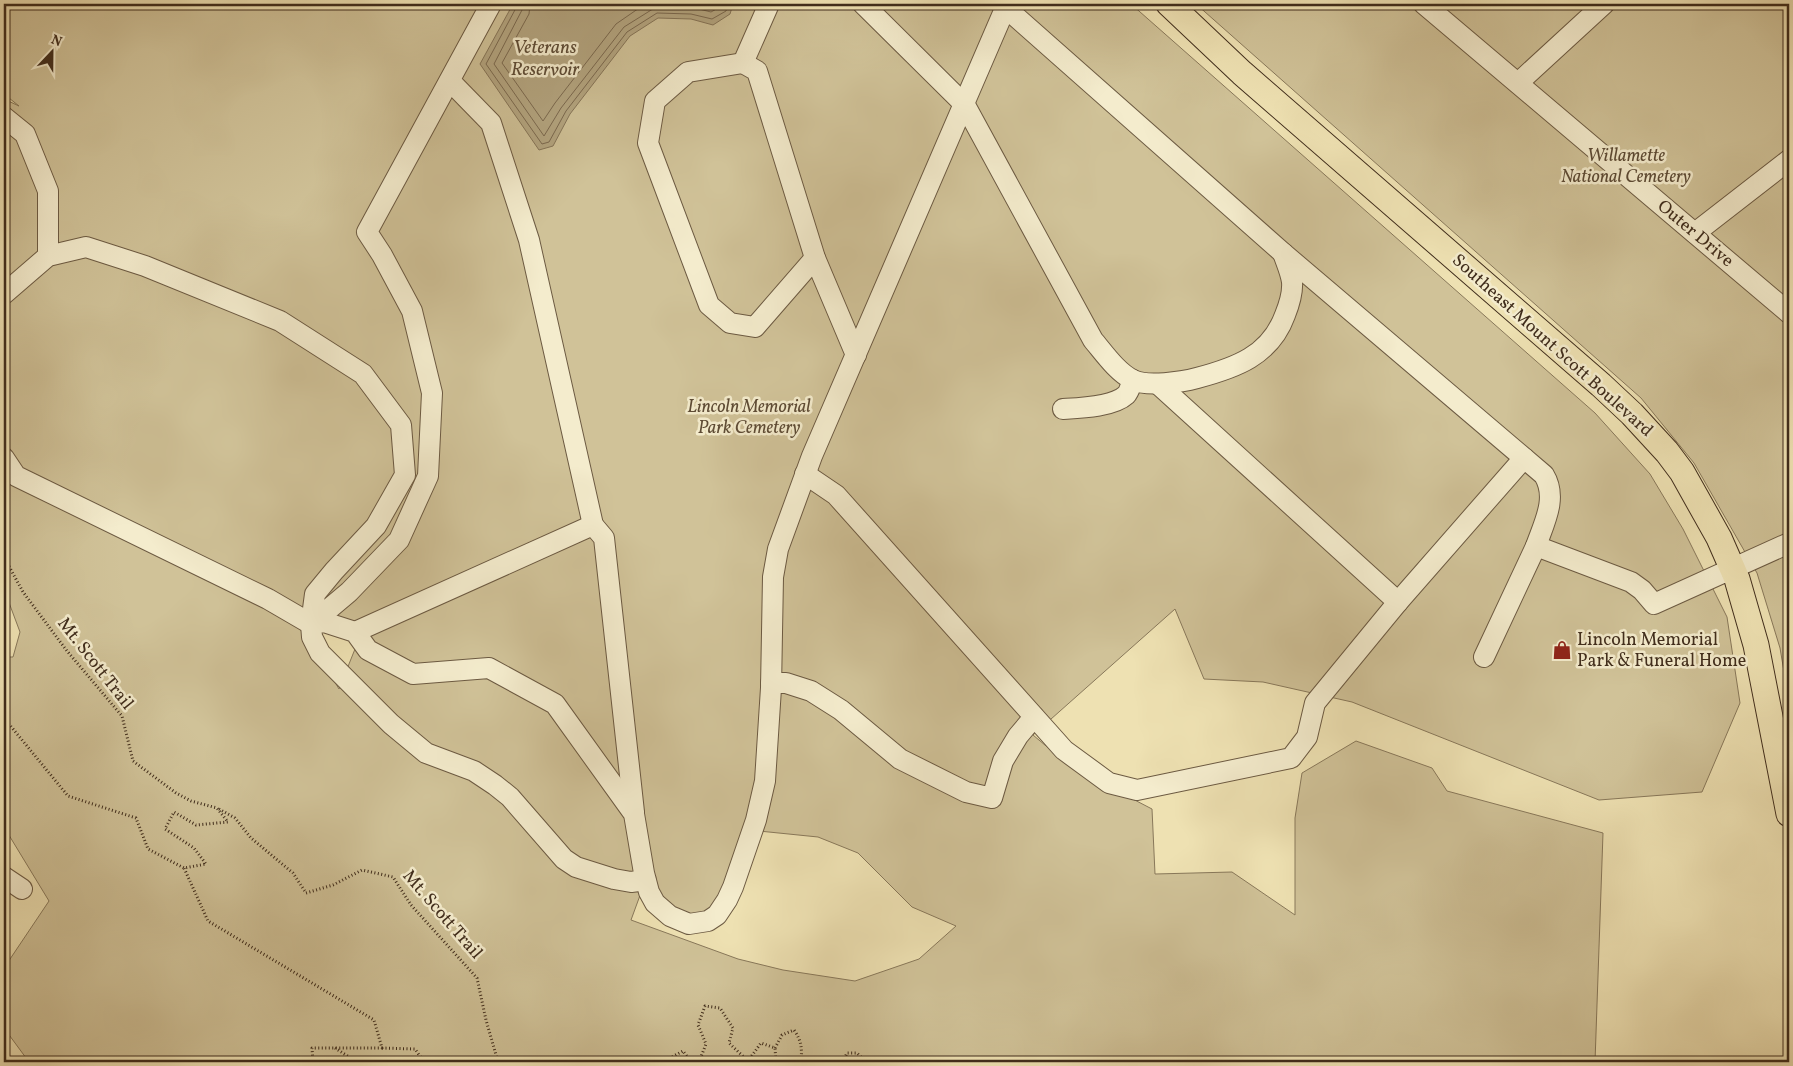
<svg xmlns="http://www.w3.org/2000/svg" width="1793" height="1066" viewBox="0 0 1793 1066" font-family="Vollkorn,serif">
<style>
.green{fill:#d0c298;stroke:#88785a;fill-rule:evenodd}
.water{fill:#b3a47f;stroke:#857457}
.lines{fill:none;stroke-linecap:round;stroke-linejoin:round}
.shore{stroke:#7a684e;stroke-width:1}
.minor-casing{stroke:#6c5a42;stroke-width:22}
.major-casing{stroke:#402d1c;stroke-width:27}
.path{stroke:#402d1c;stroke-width:3;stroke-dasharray:1 2.5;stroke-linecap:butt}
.minor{stroke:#f4eccd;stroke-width:20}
.major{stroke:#eee1b2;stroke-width:25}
.labels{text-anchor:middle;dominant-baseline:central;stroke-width:5;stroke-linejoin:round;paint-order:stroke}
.park-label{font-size:18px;font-style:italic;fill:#5d4b35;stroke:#f4eccd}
.street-label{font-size:18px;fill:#402d1c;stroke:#f4eccd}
.poi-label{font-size:18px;fill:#402d1c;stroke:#f4eccd;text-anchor:start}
.water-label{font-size:19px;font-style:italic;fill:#5d4b35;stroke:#f4eccd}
</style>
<rect width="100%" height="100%" fill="#eee1b2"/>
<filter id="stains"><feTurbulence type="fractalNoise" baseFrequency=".004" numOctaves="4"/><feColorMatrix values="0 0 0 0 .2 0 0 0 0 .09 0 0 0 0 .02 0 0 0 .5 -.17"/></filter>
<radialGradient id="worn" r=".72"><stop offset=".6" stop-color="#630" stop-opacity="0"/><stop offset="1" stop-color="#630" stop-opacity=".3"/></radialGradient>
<g class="green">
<path d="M4,4H1131L1595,413L1650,474L1683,529L1727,617L1740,703L1702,792L1599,800L1352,702L1263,682L1204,679L1175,609L1033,735L1071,767L1152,809L1155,874L1232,872L1295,915V818L1302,773L1356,741L1432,768L1447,791L1603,833L1595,1062H29L4,1028V968L49,901L4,827V657H13L20,632L8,600L4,595V99L19,106L4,94ZM310,619L357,644L339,689L302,626ZM759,831L818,837L858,853L912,907L956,926L919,959L855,981L783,970L738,959L631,920L646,879L690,928L731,908Z"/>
<path d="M1196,4H1789V701L1780,648L1757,573L1694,463L1641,398Z"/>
</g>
<path class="water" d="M513,4H733L730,14L713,25L691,19L658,18L630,36L570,114L553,146L539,150L480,64Z"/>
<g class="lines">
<g class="shore">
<path d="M517,4L516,8L486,64L542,144L549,142L566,111L627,32L657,13L691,14L712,19L726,11L728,4"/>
<path d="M523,4L522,10L494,64L544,136L561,108L624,27L656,7H691L711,12L720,7L721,4"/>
<path d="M530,4L529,14L502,63L543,121L555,103L616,24L645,4"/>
</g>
<g class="minor-casing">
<g id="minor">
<path d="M769,4L743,63L757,71L815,258L856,355"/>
<path d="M863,4L965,105L1093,340C1104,353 1117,372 1133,380C1147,387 1182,382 1197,378C1235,368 1270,356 1285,315C1289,305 1293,294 1292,282C1291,273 1286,262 1283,253"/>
<path d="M1424,4L1789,313"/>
<path d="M1006,8L1283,253L1544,475C1558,498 1544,523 1536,546L1631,582L1642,590L1654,604L1789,543"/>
<path d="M743,63L688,72L655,101L648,143L709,305L730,323L755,327L815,258"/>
<path d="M450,81L491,123L529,240L593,525"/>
<path d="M1518,83L1604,4"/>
<path d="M4,117L25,134L48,191V256"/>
<path d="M1695,233L1789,160"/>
<path d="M4,294L48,256L86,247L145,266L280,321L363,374L401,425L405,475L376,526L334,571L315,594L311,624"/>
<path d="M1158,384L1398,602"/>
<path d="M1063,409C1080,408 1113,407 1126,395C1129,392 1131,385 1133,380"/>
<path d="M4,458L16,476L268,599L311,624"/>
<path d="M805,474L836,495L1064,750L1109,783L1137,790L1291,758L1307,737L1315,703L1398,602L1524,458"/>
<path d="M311,624L349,592L399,540L428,476L432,393L412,311L382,255L367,232L491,4"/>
<path d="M355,632L593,525L604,538L634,812"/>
<path d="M1484,657L1536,546"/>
<path d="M771,683H786L811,691L841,710L900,759L966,792L992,798L1003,761L1018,736L1034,717"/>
<path d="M4,877L22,889"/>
<path d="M646,880L631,882L614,879L576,867L564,859L510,797L495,785L474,771L426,753L391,724L320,653L312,637L311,624L324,622L355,632L368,650L413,674L489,668L555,704L634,814L644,873L649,892L655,903L670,916L689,924L708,921L717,915L727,900L733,887L756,820L765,781L771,688L773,577L778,549L812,456L1007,4"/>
</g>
</g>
<g class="major-casing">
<path id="major" d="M1169,4L1242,73L1601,385L1632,414L1667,452L1682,472L1719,538L1737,579L1756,645L1789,814"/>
</g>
<g class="path">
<path d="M4,557L23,592L67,651L122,716L133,761L176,793L191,801L217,808L228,822L196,825L174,812L165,829L194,848L206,864L184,868L208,921L374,1020L382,1048H312L313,1062"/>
<path d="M4,718L68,796L136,818L148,849L184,868"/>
<path d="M219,809L235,818L251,838L293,873L306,893L333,885L362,870L393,877L411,905L477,978L486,1020L498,1062"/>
<path d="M335,1048L357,1062"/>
<path d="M382,1048L415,1049L424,1062"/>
<path d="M775,1048L782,1035L794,1030C802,1041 802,1050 801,1062"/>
<path d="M668,1062L670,1058L683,1051L691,1062"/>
<path d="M699,1062L706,1044L698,1025L705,1006L720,1008L733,1028L729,1043L748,1061L761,1043L775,1048L776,1062"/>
<path d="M843,1062L847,1053H857L866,1062"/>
<path d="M867,1062L875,1061L881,1062"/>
<path d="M949,1062H951"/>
</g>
<use href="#minor" class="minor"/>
<use href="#major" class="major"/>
</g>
<defs>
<g id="shop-bare" transform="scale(1.5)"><path d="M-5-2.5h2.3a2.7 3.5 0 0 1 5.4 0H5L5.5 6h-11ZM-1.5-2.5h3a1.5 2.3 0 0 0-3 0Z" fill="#8f2418" stroke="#f4eccd" stroke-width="2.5" paint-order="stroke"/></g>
</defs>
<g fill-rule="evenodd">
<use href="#shop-bare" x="1562" y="650"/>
</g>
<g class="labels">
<g class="park-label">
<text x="1626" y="156">Willamette<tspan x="1626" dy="21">National Cemetery</tspan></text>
<text x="749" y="407">Lincoln Memorial<tspan x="749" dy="21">Park Cemetery</tspan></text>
</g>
<g class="street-label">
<text transform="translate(1695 234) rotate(40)">Outer Drive</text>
<text transform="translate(1552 346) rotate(42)">Southeast Mount Scott Boulevard</text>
<text transform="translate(95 664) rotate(52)">Mt. Scott Trail</text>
<text transform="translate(442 915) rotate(49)">Mt. Scott Trail</text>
</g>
<g class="poi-label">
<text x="1577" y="640">Lincoln Memorial<tspan x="1577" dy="21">Park &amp; Funeral Home</tspan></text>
</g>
<g class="water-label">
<text x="545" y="48">Veterans<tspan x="545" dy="22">Reservoir</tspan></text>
</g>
</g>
<rect width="1793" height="1066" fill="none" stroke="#eee1b2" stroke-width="20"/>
<rect x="5" y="5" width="1783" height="1056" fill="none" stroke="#402d1c" stroke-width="2.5"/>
<rect x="10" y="10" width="1773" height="1046" fill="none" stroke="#402d1c"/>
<g transform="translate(52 52) rotate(22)" stroke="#f4eccd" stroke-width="4" paint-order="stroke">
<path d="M0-4L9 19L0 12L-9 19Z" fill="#402d1c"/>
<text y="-8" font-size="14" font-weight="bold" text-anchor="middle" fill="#402d1c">N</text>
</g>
<rect width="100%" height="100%" filter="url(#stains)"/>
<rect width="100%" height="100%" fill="url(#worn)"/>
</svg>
